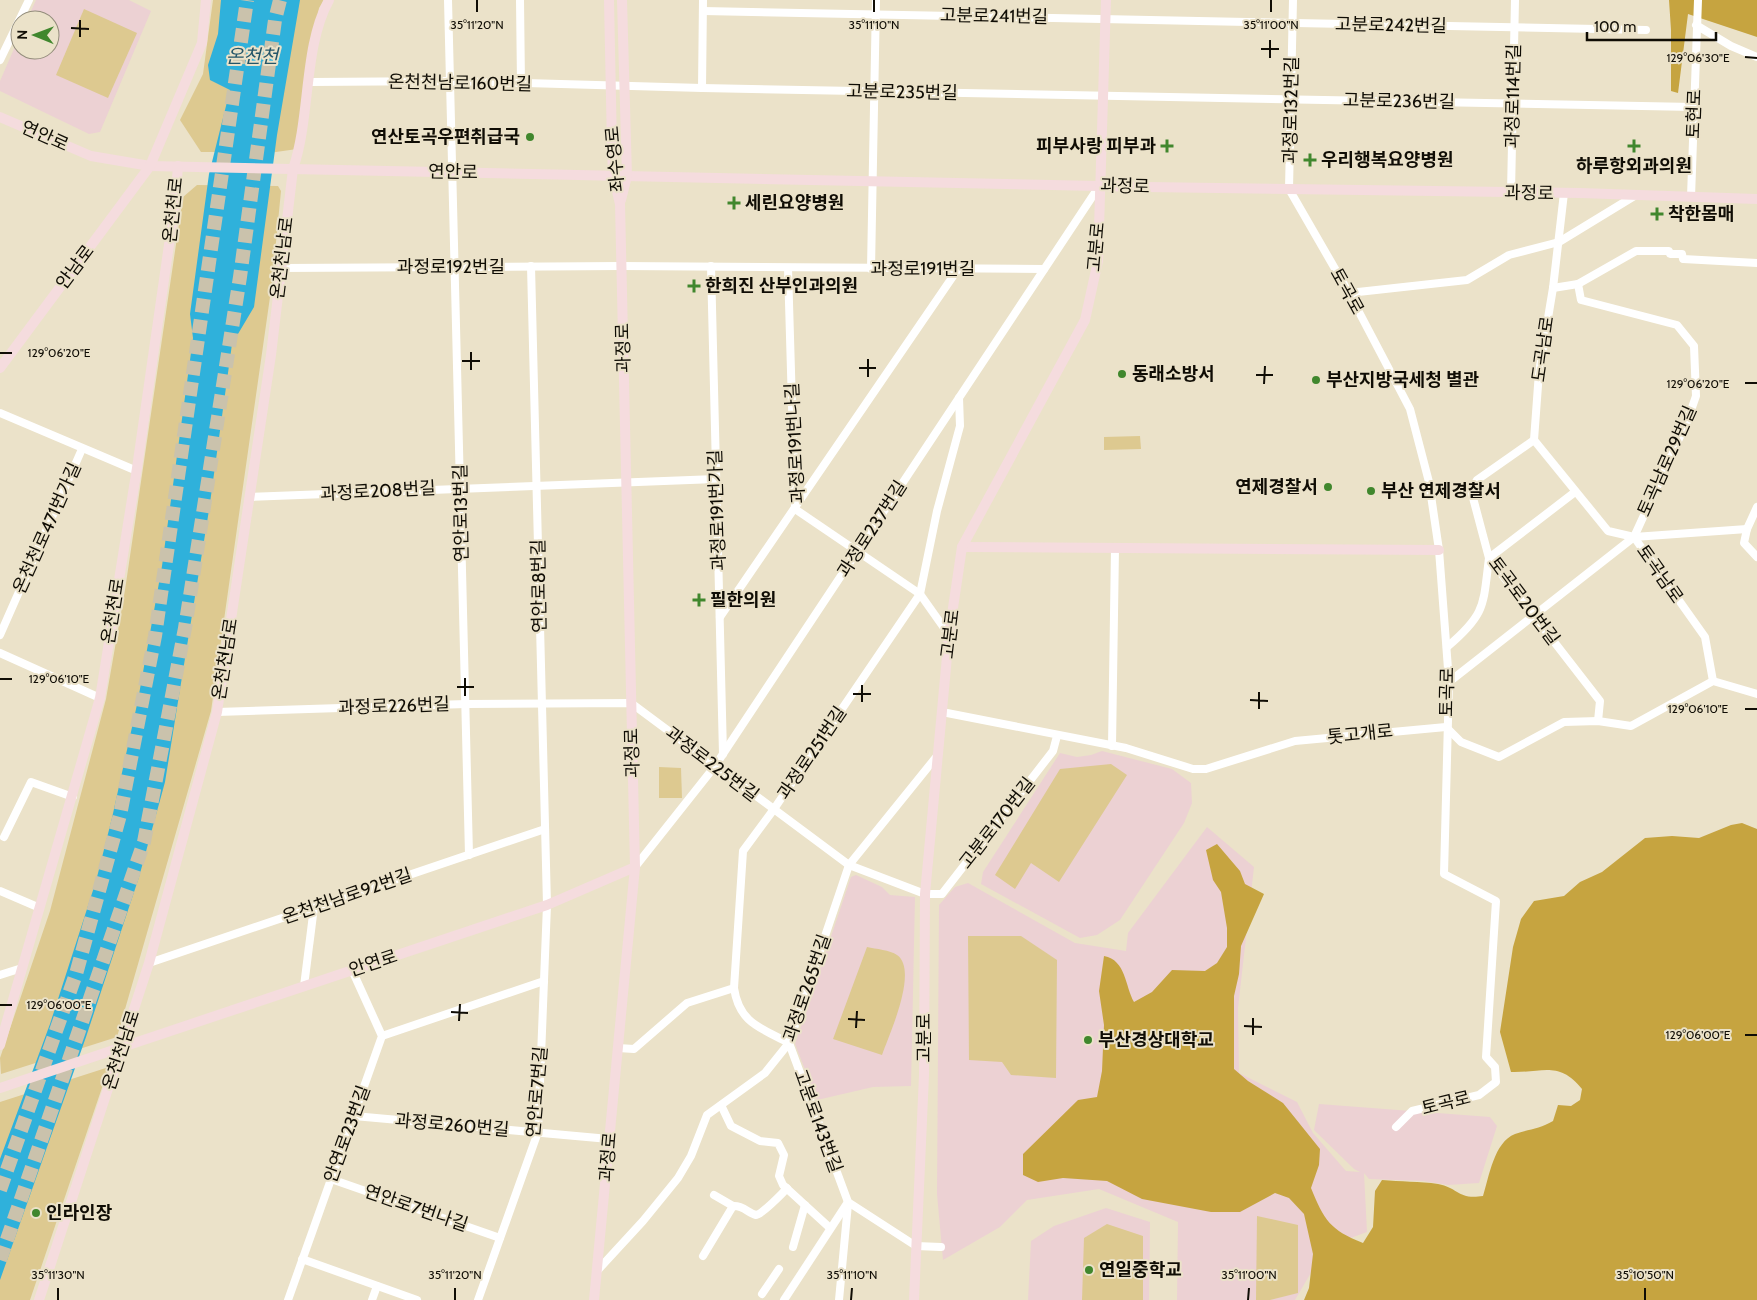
<svg xmlns="http://www.w3.org/2000/svg" width="1757" height="1300" viewBox="0 0 1757 1300" font-family="Cabin,'Noto Sans KR',sans-serif">
<style>
.education{fill:#ecd1d3}
.green{fill:#ddc990}
.forest{fill:#c6a440}
.water{fill:#2fb1db}
.lines{fill:none;stroke-linecap:round;stroke-linejoin:round}
.highway-tunnel{stroke:#cac2ac;stroke-width:14;stroke-dasharray:14 7;stroke-linecap:butt}
.street{stroke:#fff;stroke-width:8}
.secondary{stroke:#f5dcde;stroke-width:10}
.ticks{fill:none;stroke:#100d05;stroke-width:2}
.poi-dot{fill:#40872d;stroke:#ebe2c9;stroke-width:2}
.labels{text-anchor:middle;dominant-baseline:central;stroke-width:4;stroke-linejoin:round;paint-order:stroke}
.street-label{font-size:18px;fill:#100d05;stroke:#ebe2c9}
.poi-label{font-size:18px;font-weight:bold;fill:#100d05;stroke:#ebe2c9;text-anchor:start}
.water-label{font-size:19px;font-style:italic;fill:#245669;stroke:#ebe2c9}
.ticks-label{font-size:12px;text-anchor:middle;fill:#100d05;stroke:#ebe2c9;stroke-width:4;stroke-linejoin:round;paint-order:stroke}
</style>
<rect width="100%" height="100%" fill="#ebe2c9"/>
<g class="education">
<path d="M36,0H129L151,11L100,132L89,134L0,91V81L20,35V50H50V20H27Z"/>
<path d="M1102,751L1172,769L1191,783L1192,803L1184,823L1120,920L1097,935L1080,938L981,884L983,872L1060,753L1077,757L1091,755Z"/>
<path d="M1207,827L1254,867L1238,1008L1239,1073L1297,1102L1313,1133L1346,1171L1360,1172L1354,1169L1314,1130L1319,1104L1490,1117L1497,1126L1479,1183L1448,1185L1423,1181L1369,1179L1364,1173L1367,1232L1326,1247L1295,1300H1177L1178,1222L1099,1189L1027,1200L1000,1227L943,1260L937,1194L939,905L955,887L968,883L1075,943L1126,951L1128,933Z"/>
<path d="M856,875L882,887L890,895L915,897L911,1086L873,1087L817,1100L795,1044L851,877Z"/>
<path d="M1106,1208L1150,1222L1149,1300H1028L1031,1241L1054,1226Z"/>
</g>
<g class="green">
<path d="M213,0H232L237,87L220,152H201L180,120L203,74Z"/>
<path d="M291,0H324L319,8L297,149L269,153Z"/>
<path d="M84,9L137,33L108,98L56,75Z"/>
<path d="M197,185L278,186L281,191L272,283L211,711L117,1037L1,1074L0,1058L50,911L106,699L125,590L183,197Z"/>
<path d="M1140,436L1141,449L1104,450V437Z"/>
<path d="M1111,764L1127,775L1059,882L1031,863L1015,889L995,875L1060,769Z"/>
<path d="M659,767L681,768L682,798H659Z"/>
<path d="M968,936H1021L1057,960L1056,1078L1011,1075L1002,1062L969,1060Z"/>
<path d="M867,947C876,949 890,950 897,955C919,970 889,1035 882,1055L833,1039Z"/>
<path d="M109,1067L30,1300H0V1102Z"/>
<path d="M1257,1216L1298,1225V1293L1270,1300H1256Z"/>
<path d="M1107,1224L1143,1236V1300H1082L1084,1238Z"/>
</g>
<g class="forest">
<path d="M1669,0H1757V37L1688,14L1678,93L1671,91V30Z"/>
<path d="M1742,823L1757,829V1300H1304L1309,1288L1313,1254L1304,1214L1289,1198L1275,1193L1240,1212H1211L1142,1199L1107,1181L1063,1178L1038,1182L1023,1175V1154L1078,1100L1097,1097L1102,1071L1104,1025L1099,991L1104,956C1126,960 1125,986 1134,1002L1152,992L1172,970L1205,971L1217,963L1227,947V928L1221,892L1213,880L1206,850L1217,844L1240,871L1245,884L1264,894L1241,946L1239,974L1234,996V1069L1248,1081L1283,1103L1320,1149L1319,1165L1311,1188C1324,1220 1330,1230 1363,1243L1373,1227L1375,1191L1382,1180C1400,1182 1420,1181 1438,1184C1459,1188 1458,1200 1483,1196C1489,1177 1494,1142 1515,1134C1529,1129 1540,1129 1553,1121L1558,1105L1571,1106L1580,1100L1582,1089C1559,1060 1542,1073 1511,1072L1500,1032L1513,947L1521,919L1534,901L1564,896L1580,882L1602,872L1645,838L1672,836L1699,838L1731,825Z"/>
</g>
<path class="water" d="M221,0H300L277,135L254,307L232,344L209,510L165,782L139,877L86,1037L0,1280V1159L50,1024L96,881L112,818L138,700L162,566L193,338L190,314L209,174L230,90L210,80L208,65L218,34Z"/>
<g class="lines">
<g class="highway-tunnel">
<path d="M0,1190L76,974L120,815L155,636L247,0"/>
<path d="M0,1260L144,842L185,628L240,277L275,20L280,0"/>
</g>
<g class="street">
<path d="M448,0L469,855"/>
<path d="M520,0L521,84"/>
<path d="M1293,0L1289,189L1349,293L1410,409L1429,482L1439,550L1449,682L1444,874L1496,901L1486,1057L1495,1067L1496,1082L1479,1095L1412,1111L1396,1127"/>
<path d="M703,11L1646,30"/>
<path d="M1696,25L1731,46L1757,57"/>
<path d="M0,60L29,0"/>
<path d="M310,82L450,81L702,88L1694,107"/>
<path d="M702,88L703,0"/>
<path d="M1511,192L1515,0"/>
<path d="M1564,193L1553,288L1539,372L1534,440L1608,531L1634,537L1705,637L1713,681"/>
<path d="M1691,197L1698,0"/>
<path d="M711,266L723,754"/>
<path d="M281,268L621,266L1044,269"/>
<path d="M788,268L795,509L920,594L949,635"/>
<path d="M871,269L876,0"/>
<path d="M1553,288L1578,284L1636,251H1669L1670,254H1682L1683,259L1757,263"/>
<path d="M1349,293L1467,280L1509,255L1559,242L1636,195"/>
<path d="M0,413L137,471"/>
<path d="M1534,440L1477,480L1473,487L1472,494L1489,558L1600,701L1598,721"/>
<path d="M250,497L716,479"/>
<path d="M1757,507L1747,529L1744,543L1757,557"/>
<path d="M1634,537L1747,529"/>
<path d="M720,617L958,269"/>
<path d="M0,635L82,449"/>
<path d="M1447,647C1486,614 1483,606 1489,558L1575,492"/>
<path d="M0,653L100,698"/>
<path d="M1449,682L1634,537L1688,419L1696,396L1694,346L1677,325L1581,300L1578,284"/>
<path d="M217,712L466,704L631,703L849,865L925,894H942L1053,751L1057,736"/>
<path d="M942,712L1126,748L1193,769H1206L1295,741L1446,727L1461,742L1499,757L1564,722L1598,721L1631,726L1713,681L1757,694"/>
<path d="M1112,746L1115,548"/>
<path d="M4,837L31,782L73,797"/>
<path d="M635,867L715,766L1100,185"/>
<path d="M0,891L40,908"/>
<path d="M149,963L545,829"/>
<path d="M0,975L22,968"/>
<path d="M304,986L314,907"/>
<path d="M734,988C739,1023 761,1028 789,1043L848,1202L916,1246L941,1247"/>
<path d="M382,1036L544,981"/>
<path d="M618,1048L634,1049L687,1003L734,988L743,851L774,809L920,594L937,511L960,426L959,398"/>
<path d="M721,1105L731,1126L760,1141L778,1143L784,1155L779,1176L783,1185L830,1228"/>
<path d="M354,1116L609,1139"/>
<path d="M331,1179L500,1238"/>
<path d="M714,1195L733,1206"/>
<path d="M793,1247L805,1205"/>
<path d="M703,1256L733,1206C743,1205 748,1213 756,1215C761,1215 783,1193 787,1188"/>
<path d="M302,1259L417,1300"/>
<path d="M597,1271L643,1221L678,1178L691,1156L707,1115L765,1073L789,1043L849,865L937,756"/>
<path d="M762,1294L779,1269"/>
<path d="M288,1300L382,1036L352,970"/>
<path d="M372,1300L377,1286"/>
<path d="M478,1300L538,1132L547,905L531,266"/>
<path d="M784,1300L848,1202"/>
<path d="M839,1300L848,1204"/>
</g>
<g class="secondary">
<path d="M0,117L91,156L150,166L1145,187L1580,193L1757,199"/>
<path d="M621,200L627,176L622,0"/>
<path d="M0,368L150,166L202,43L206,0"/>
<path d="M962,547L1439,550"/>
<path d="M0,1045L100,698L137,468L175,203L178,166"/>
<path d="M0,1088L547,905L635,867"/>
<path d="M39,1300L149,963L217,712L271,355L293,169C311,117 303,47 329,0"/>
<path d="M594,1300L635,867L620,204L613,175L612,147L609,0"/>
<path d="M914,1300L924,1075L925,894L949,635L962,547L1085,320L1098,261L1106,0"/>
</g>
</g>
<path class="ticks" d="M477,12V0M874,12V0M1271,12V0M71,28L89,29M80,37V20M1261,49H1279M1745,57L1757,58M1270,58V40M0,353H12M462,361H480M859,368H876M471,370V352M1256,375H1273M868,377V359M1745,383H1757M1264,384L1265,366M0,679H12M457,687H474M853,694H871M465,696V678M1250,700L1268,701M862,702V685M1259,709V692M1745,709H1757M0,1005H12M451,1012L468,1013M848,1019L865,1020M459,1021L460,1004M1244,1026L1262,1027M856,1028L857,1011M1253,1035V1018M1745,1035H1757M58,1300V1288M455,1300V1288M851,1300L852,1288M1248,1300L1249,1288M1645,1300V1288"/>
<g class="poi-dot">
<circle cx="530" cy="137" r="5"/>
<path d="M1164.5 138.5h5v5h5v5h-5v5h-5v-5h-5v-5h5z"/>
<path d="M1631.5 138.5h5v5h5v5h-5v5h-5v-5h-5v-5h5z"/>
<path d="M1307.5 152.5h5v5h5v5h-5v5h-5v-5h-5v-5h5z"/>
<path d="M731.5 195.5h5v5h5v5h-5v5h-5v-5h-5v-5h5z"/>
<path d="M1654.5 206.5h5v5h5v5h-5v5h-5v-5h-5v-5h5z"/>
<path d="M691.5 278.5h5v5h5v5h-5v5h-5v-5h-5v-5h5z"/>
<circle cx="1122" cy="374" r="5"/>
<circle cx="1316" cy="380" r="5"/>
<circle cx="1328" cy="487" r="5"/>
<circle cx="1371" cy="491" r="5"/>
<path d="M696.5 592.5h5v5h5v5h-5v5h-5v-5h-5v-5h5z"/>
<circle cx="1088" cy="1040" r="5"/>
<circle cx="36" cy="1213" r="5"/>
<circle cx="1089" cy="1270" r="5"/>
</g>
<g class="labels">
<g class="street-label">
<text transform="translate(994 16) rotate(1)">고분로241번길</text>
<text transform="translate(1391 25) rotate(1)">고분로242번길</text>
<text transform="translate(460 83) rotate(1)">온천천남로160번길</text>
<text transform="translate(902 92) rotate(1)">고분로235번길</text>
<text transform="translate(1513 96) rotate(-89)">과정로114번길</text>
<text transform="translate(1399 101) rotate(1)">고분로236번길</text>
<text transform="translate(1291 110) rotate(-89)">과정로132번길</text>
<text transform="translate(1694 114) rotate(-88)">토현로</text>
<text transform="translate(45 136) rotate(24)">연안로</text>
<text transform="translate(615 159) rotate(-95)">좌수영로</text>
<text transform="translate(453 172) rotate(1)">연안로</text>
<text transform="translate(1125 186) rotate(2)">과정로</text>
<text transform="translate(1529 193) rotate(1)">과정로</text>
<text transform="translate(173 210) rotate(-84)">온천천로</text>
<text transform="translate(1096 247) rotate(-85)">고분로</text>
<text transform="translate(282 258) rotate(-83)">온천천남로</text>
<text transform="translate(75 267) rotate(-53)">안남로</text>
<text x="451" y="267">과정로192번길</text>
<text x="923" y="269">과정로191번길</text>
<text transform="translate(1347 291) rotate(61)">토곡로</text>
<text transform="translate(623 348) rotate(-91)">과정로</text>
<text transform="translate(1543 349) rotate(-82)">도곡남로</text>
<text transform="translate(795 443) rotate(-93)">과정로191번나길</text>
<text transform="translate(1667 461) rotate(-66)">토곡남로29번길</text>
<text transform="translate(378 491) rotate(-3)">과정로208번길</text>
<text transform="translate(717 510) rotate(-92)">과정로191번가길</text>
<text transform="translate(461 513) rotate(-91)">연안로13번길</text>
<text transform="translate(47 528) rotate(-66)">온천천로471번가길</text>
<text transform="translate(872 529) rotate(-57)">과정로237번길</text>
<text transform="translate(1660 574) rotate(55)">토곡남로</text>
<text transform="translate(539 586) rotate(-91)">연안로8번길</text>
<text transform="translate(1524 601) rotate(53)">토곡로20번길</text>
<text transform="translate(113 611) rotate(-81)">온천천로</text>
<text transform="translate(950 634) rotate(-83)">고분로</text>
<text transform="translate(225 659) rotate(-81)">온천천남로</text>
<text transform="translate(1447 692) rotate(-89)">토곡로</text>
<text transform="translate(394 706) rotate(-2)">과정로226번길</text>
<text transform="translate(1360 734) rotate(-6)">톳고개로</text>
<text transform="translate(632 753) rotate(-91)">과정로</text>
<text transform="translate(812 753) rotate(-56)">과정로251번길</text>
<text transform="translate(712 764) rotate(37)">과정로225번길</text>
<text transform="translate(997 823) rotate(-52)">고분로170번길</text>
<text transform="translate(347 896) rotate(-19)">온천천남로92번길</text>
<text transform="translate(373 963) rotate(-18)">안연로</text>
<text transform="translate(807 988) rotate(-71)">과정로265번길</text>
<text transform="translate(924 1038) rotate(-90)">고분로</text>
<text transform="translate(121 1050) rotate(-72)">온천천남로</text>
<text transform="translate(537 1092) rotate(-85)">연안로7번길</text>
<text transform="translate(1446 1103) rotate(-14)">토곡로</text>
<text transform="translate(818 1121) rotate(70)">고분로143번길</text>
<text transform="translate(452 1125) rotate(5)">과정로260번길</text>
<text transform="translate(347 1134) rotate(-70)">안연로23번길</text>
<text transform="translate(608 1157) rotate(-85)">과정로</text>
<text transform="translate(416 1208) rotate(19)">연안로7번나길</text>
</g>
<g class="poi-label">
<text x="520" y="137" text-anchor="end">연산토곡우편취급국</text>
<text x="1156" y="146" text-anchor="end">피부사랑 피부과</text>
<text x="1321" y="160">우리행복요양병원</text>
<text x="1634" y="166" text-anchor="middle">하루항외과의원</text>
<text x="745" y="203">세린요양병원</text>
<text x="1668" y="214">착한몸매</text>
<text x="705" y="286">한희진 산부인과의원</text>
<text x="1132" y="374">동래소방서</text>
<text x="1326" y="380">부산지방국세청 별관</text>
<text x="1318" y="487" text-anchor="end">연제경찰서</text>
<text x="1381" y="491">부산 연제경찰서</text>
<text x="710" y="600">필한의원</text>
<text x="1098" y="1040">부산경상대학교</text>
<text x="46" y="1213">인라인장</text>
<text x="1099" y="1270">연일중학교</text>
</g>
<g class="water-label">
<text x="252" y="56">온천천</text>
</g>
</g>
<g class="ticks-label">
<text x="477" y="29">35°11'20"N</text>
<text x="874" y="29">35°11'10"N</text>
<text x="1271" y="29">35°11'00"N</text>
<text x="1698" y="62">129°06'30"E</text>
<text x="59" y="357">129°06'20"E</text>
<text x="1698" y="388">129°06'20"E</text>
<text x="59" y="683">129°06'10"E</text>
<text x="1698" y="713">129°06'10"E</text>
<text x="59" y="1009">129°06'00"E</text>
<text x="1698" y="1039">129°06'00"E</text>
<text x="58" y="1279">35°11'30"N</text>
<text x="455" y="1279">35°11'20"N</text>
<text x="852" y="1279">35°11'10"N</text>
<text x="1249" y="1279">35°11'00"N</text>
<text x="1645" y="1279">35°10'50"N</text>
</g>
<g transform="translate(35 35) rotate(271)"><circle r="24" fill="#ebe2c9" stroke="#938d7b"/>
<path d="M0-4L9 19L0 12L-9 19Z" fill="#40872d"/>
<text y="-8" font-size="14" font-weight="bold" text-anchor="middle" fill="#100d05">N</text>
</g>
<path d="M1587 32v8h129v-8" fill="none" stroke="#100d05" stroke-width="2.5"/>
<text x="1594" y="32" font-size="15" fill="#100d05" stroke="#ebe2c9" stroke-width="4" paint-order="stroke">100 m</text>
</svg>
